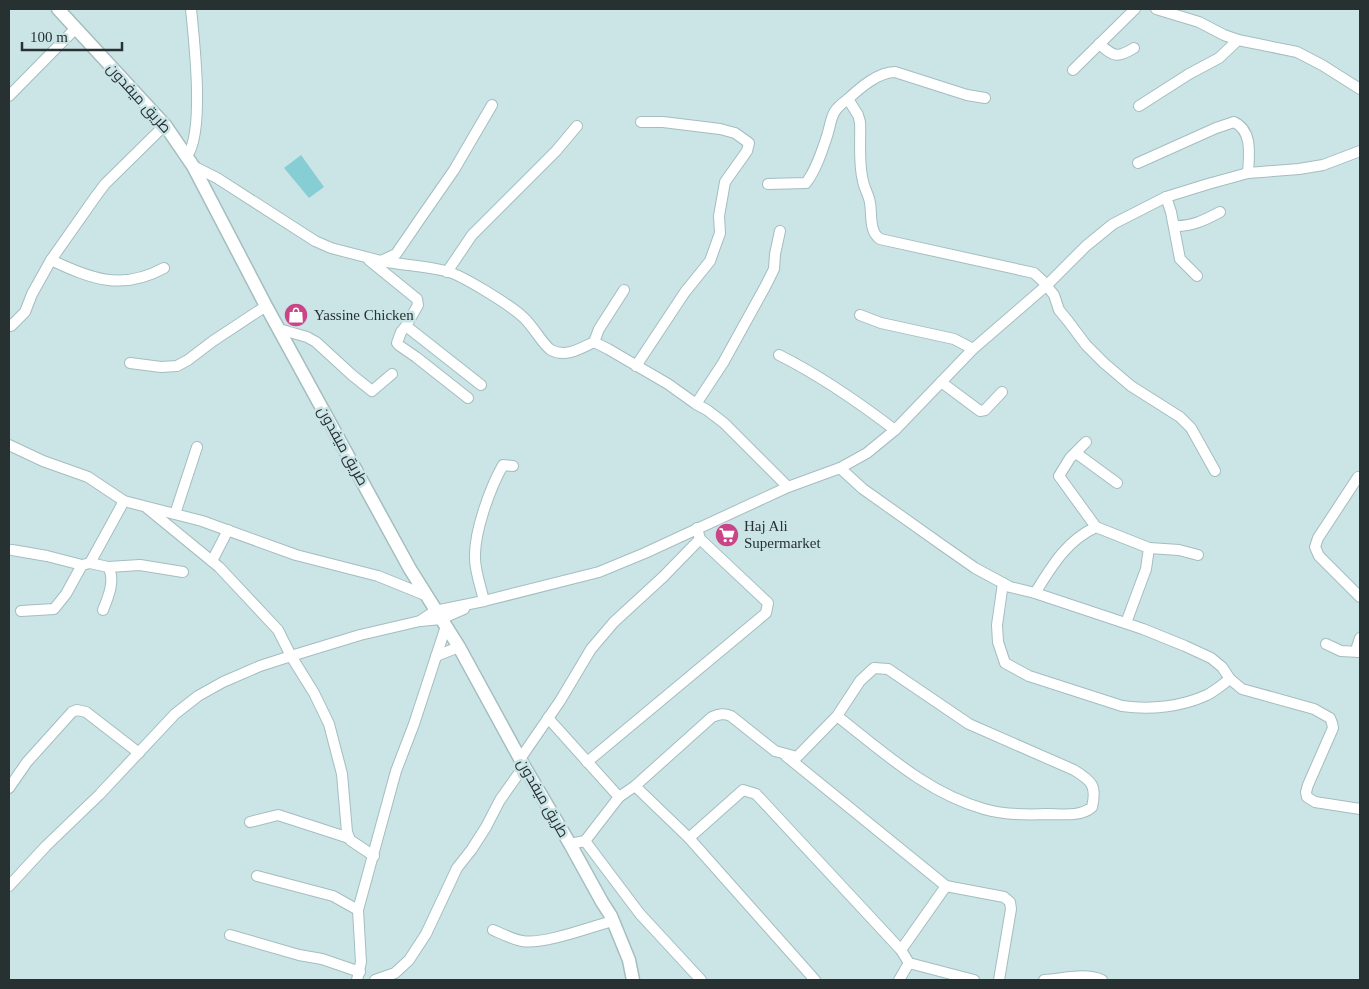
<svg xmlns="http://www.w3.org/2000/svg" width="1369" height="989" viewBox="0 0 1369 989" font-family="'Times New Roman',Cairo,serif">
<style>
.green{fill:#87cdd4}
.lines{fill:none;stroke-linecap:round;stroke-linejoin:round}
.minor-casing{stroke:#a4bdbf;stroke-width:12}
.major-casing{stroke:#a4bdbf;stroke-width:15}
.minor{stroke:#fff;stroke-width:10}
.major{stroke:#fff;stroke-width:12}
.labels{text-anchor:middle;dominant-baseline:central;stroke-width:5;stroke-linejoin:round;paint-order:stroke}
.street-label{font-size:15px;fill:#273132;stroke:#cbe5e7}
.poi-label{font-size:15px;fill:#273132;stroke:#cbe5e7;text-anchor:start}
</style>
<rect width="100%" height="100%" fill="#cbe5e7"/>
<path class="green" d="M301,155L324,187L309,198L284,168Z"/>
<g class="lines">
<g class="minor-casing">
<g id="minor">
<path d="M1156,9L1199,22L1224,35L1238,40L1297,52L1322,65L1360,89"/>
<path d="M1099,44C1114,56 1116,59 1134,48"/>
<path d="M1073,70L1135,9"/>
<path d="M9,96L76,28"/>
<path d="M985,98L967,95L895,72C878,72 860,88 848,99L858,115L860,122C861,141 858,162 863,181C864,188 869,195 870,203C872,214 869,232 880,239L1034,273L1047,285"/>
<path d="M1139,106L1189,74L1219,58L1238,40"/>
<path d="M187,156C205,132 194,40 191,9"/>
<path d="M1138,163L1216,128L1234,122C1253,131 1249,155 1248,173"/>
<path d="M193,166L217,178L315,241L331,248L381,261L396,254L420,219L454,170L492,105"/>
<path d="M768,184L806,183C816,170 822,151 827,136C833,116 830,112 848,99"/>
<path d="M1166,197L1171,212L1180,259L1197,276"/>
<path d="M1174,226C1191,227 1205,220 1220,212"/>
<path d="M51,260C91,279 122,291 164,268"/>
<path d="M369,260L417,299L418,305L406,326L481,385"/>
<path d="M381,261C403,265 425,266 446,271C462,275 512,306 524,318C533,326 543,345 551,350C566,358 581,348 594,342L608,349L668,384L696,404L707,410L724,423L788,487"/>
<path d="M447,272L472,235L556,151L577,126"/>
<path d="M1046,285L1054,295L1059,310L1068,321L1086,345L1104,363L1131,386L1180,417L1191,428L1215,471"/>
<path d="M860,315L881,323L954,339L973,349"/>
<path d="M11,326L25,312L32,294L51,260L96,196L105,184L165,125"/>
<path d="M406,326L401,332L397,343L400,346L416,357L468,398"/>
<path d="M279,329L307,337L316,342L352,375L372,391L392,374"/>
<path d="M594,342L599,329L624,290"/>
<path d="M779,355C821,376 857,401 895,430"/>
<path d="M130,363L161,367L177,366L188,360L213,341L266,306"/>
<path d="M636,366L685,292L710,261L720,233L719,216L725,182L747,151L749,143L735,133L720,129L663,122H641"/>
<path d="M941,382L980,411L985,410L1002,392"/>
<path d="M696,404L723,363L765,287L774,269L775,254L780,231"/>
<path d="M1086,442L1070,458L1059,476L1096,527"/>
<path d="M9,445L43,461L88,477L124,501L202,521L296,555L378,576L425,595"/>
<path d="M1076,453L1117,483"/>
<path d="M840,468L863,489L942,545L975,568L1010,587L1035,593L1143,629L1185,646L1211,658L1222,667L1230,679L1242,689L1314,709L1330,718L1332,723L1333,728L1308,785L1306,792L1307,797L1315,802L1360,809"/>
<path d="M1358,477L1318,538L1315,547L1319,556L1360,597"/>
<path d="M147,508L219,567L278,630L291,656L314,693L329,724L342,774L347,832L350,840L374,856"/>
<path d="M175,514L197,447"/>
<path d="M1149,548L1179,550L1198,555"/>
<path d="M12,550L47,556L82,565"/>
<path d="M212,561L228,530"/>
<path d="M90,563L108,567C116,579 108,598 103,610"/>
<path d="M108,567L140,565L183,572"/>
<path d="M1003,583L997,625L998,642L1005,663L1029,676L1122,706C1150,710 1181,707 1207,695C1215,691 1223,684 1230,679"/>
<path d="M1035,593C1052,566 1066,541 1096,527L1149,548L1146,569L1126,623"/>
<path d="M484,601C481,587 475,572 475,558C474,532 490,488 503,465L513,466"/>
<path d="M21,611L54,609L66,594L82,565L90,563L124,501"/>
<path d="M420,621L435,611L484,601L599,572L645,553L788,487L840,468L867,453L895,430L973,349L1047,285L1086,246L1113,224L1166,197L1208,184L1248,173L1299,169L1323,165L1360,151"/>
<path d="M1326,644L1341,651L1360,652"/>
<path d="M1359,652L1357,647L1360,638"/>
<path d="M436,656L459,647"/>
<path d="M548,718L619,797L635,786L712,717C719,714 724,713 731,716L775,751L797,757L837,716L860,681L874,668L888,669L969,724L1074,770C1092,781 1097,786 1092,807C1081,817 1062,814 1048,814C1027,815 1004,815 984,809C927,793 882,751 837,716"/>
<path d="M786,756L946,886L901,950"/>
<path d="M520,759L560,701L591,649L614,622L663,577L700,539"/>
<path d="M587,762L766,613L768,603L700,539L697,528"/>
<path d="M635,786L689,838"/>
<path d="M9,788L27,762L72,712L77,710L86,712L139,753"/>
<path d="M250,822L278,815L349,838"/>
<path d="M585,841L640,914L701,980"/>
<path d="M570,844L585,841L619,797"/>
<path d="M257,876L333,896L358,910"/>
<path d="M9,886L46,846L99,795L175,714L198,696L223,682L260,666L291,656L360,635L420,621L441,619L464,609"/>
<path d="M946,886L1004,897L1010,902L1011,909L999,980"/>
<path d="M493,930C502,934 512,939 522,941C542,945 588,928 609,922"/>
<path d="M230,935L299,955L322,959L360,972"/>
<path d="M357,980L361,962L358,910L396,771L414,724L446,626"/>
<path d="M375,980L395,973L409,960L426,934L457,868L472,849L486,827L500,800L524,766"/>
<path d="M815,980L689,838L743,790L756,794L901,950L909,963L974,980"/>
<path d="M899,980L909,963"/>
<path d="M1044,980C1064,979 1084,972 1102,980"/>
</g>
</g>
<g class="major-casing">
<path id="major" d="M58,9L165,125L193,166L266,306L410,569L459,647L524,766L570,844L602,902L611,916L629,960L633,980"/>
</g>
<use href="#minor" class="minor"/>
<use href="#major" class="major"/>
</g>
<defs>
<g id="shop-disc" transform="scale(1.25)"><circle r="9.5" fill="#ca4587" stroke="#cbe5e7"/><path d="M-5-2.5h2.3a2.7 3.5 0 0 1 5.4 0H5L5.5 6h-11ZM-1.5-2.5h3a1.5 2.3 0 0 0-3 0Z" fill="#fff"/></g>
<g id="supermarket-disc" transform="scale(1.25)"><circle r="9.5" fill="#ca4587" stroke="#cbe5e7"/><path d="M-6-5.5h2.5l.6 2H6L4.5 2H-2.5L-4.4-4H-6ZM-1.5 3.2a1.3 1.3 0 1 0 .1 0ZM3 3.2a1.3 1.3 0 1 0 .1 0Z" fill="#fff"/></g>
</defs>
<g fill-rule="evenodd">
<use href="#shop-disc" x="296" y="315"/>
<use href="#supermarket-disc" x="727" y="535"/>
</g>
<g class="labels">
<g class="street-label">
<text transform="translate(139 98) rotate(48)">طريق ميفدون</text>
<text transform="translate(343 446) rotate(61)">طريق ميفدون</text>
<text transform="translate(543 798) rotate(60)">طريق ميفدون</text>
</g>
<g class="poi-label">
<text x="314" y="315">Yassine Chicken</text>
<text x="744" y="526">Haj Ali<tspan x="744" dy="17">Supermarket</tspan></text>
</g>
</g>
<rect width="1369" height="989" fill="none" stroke="#273132" stroke-width="20"/>
<path d="M22 42v8h100v-8" fill="none" stroke="#273132" stroke-width="2.5"/>
<text x="30" y="42" font-size="15" fill="#273132" stroke="#cbe5e7" stroke-width="4" paint-order="stroke">100 m</text>
</svg>
